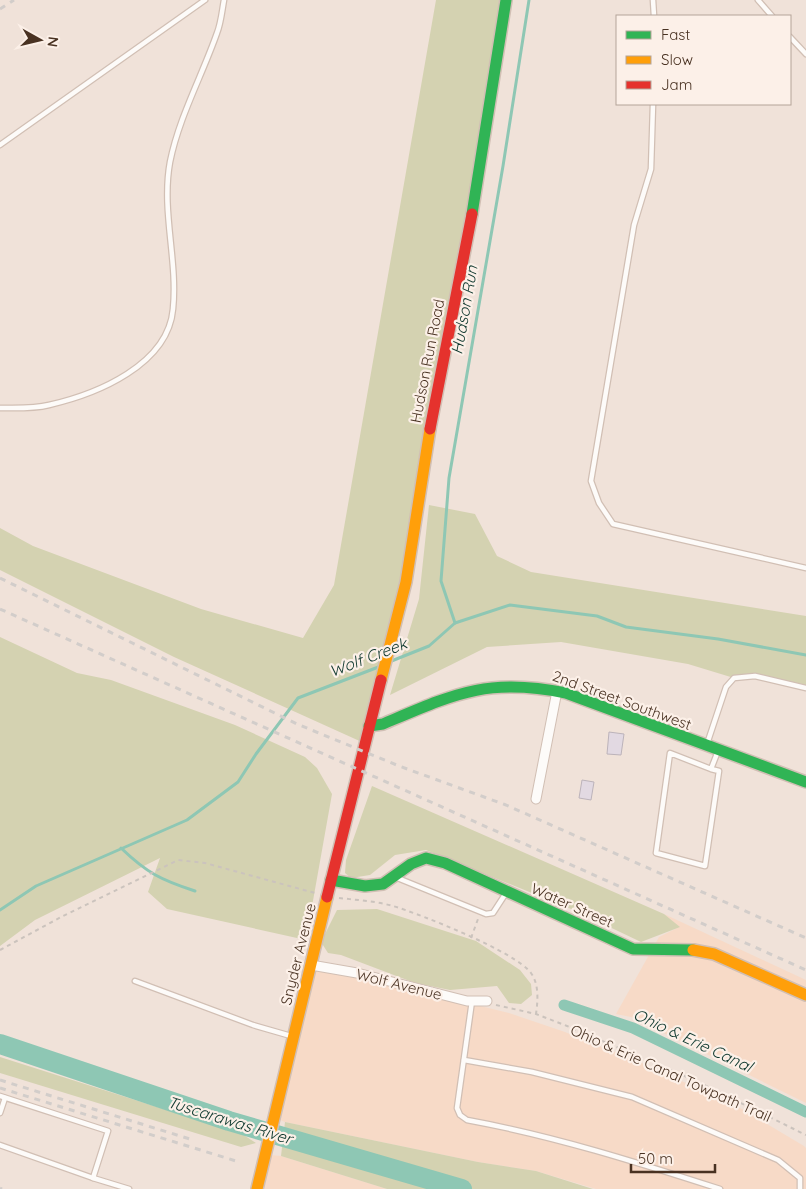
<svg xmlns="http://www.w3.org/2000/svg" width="806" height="1189" viewBox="0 0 806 1189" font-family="Quicksand,sans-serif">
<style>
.built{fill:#f7dac7}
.green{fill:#d4d2b1}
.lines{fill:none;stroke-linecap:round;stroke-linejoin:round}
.stream{stroke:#8ec7b4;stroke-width:3}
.canal{stroke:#8ec7b4;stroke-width:11}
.river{stroke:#8ec7b4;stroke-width:20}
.building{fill:#e2d9e2;stroke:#bcb3ba}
.lane-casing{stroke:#d1bfb4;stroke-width:7}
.street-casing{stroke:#d1bfb4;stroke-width:11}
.fast-casing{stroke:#d1bfb4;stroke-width:14}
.slow-casing{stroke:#d1bfb4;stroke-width:14}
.jam-casing{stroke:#d1bfb4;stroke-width:14}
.path{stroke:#cbc3bd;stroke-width:2;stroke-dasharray:4 4;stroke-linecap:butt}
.lane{stroke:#fdfbf9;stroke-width:4.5}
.street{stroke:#fdfbf9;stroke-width:9}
.fast{stroke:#30b455;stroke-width:11}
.slow{stroke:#ff9f0a;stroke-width:11}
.jam{stroke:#e5322d;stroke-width:11}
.rail{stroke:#d2cdca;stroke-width:3;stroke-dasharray:6 6;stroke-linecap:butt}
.labels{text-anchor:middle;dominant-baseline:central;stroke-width:4.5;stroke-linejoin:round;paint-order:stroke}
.street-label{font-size:15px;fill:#493222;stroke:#fcf0e8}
.water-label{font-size:16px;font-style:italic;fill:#0d372d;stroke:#fcf0e8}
</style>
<rect width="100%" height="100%" fill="#f0e2d9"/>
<g class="built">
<path d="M664,914L806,980V1103L631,1017L616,1014L659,937L679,927Z"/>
<path d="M311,965L509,1013L565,1032L649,1066L742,1109L804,1146L806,1148V1189H596L536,1171L478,1162L285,1122L273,1117Z"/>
<path d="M259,1154L281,1156L387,1189H256Z"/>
</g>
<g class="green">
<path d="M436,0H506L410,558L364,743L174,657L0,570V528L33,546L201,609L303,638L334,585Z"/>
<path d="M429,505L475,514L497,556L531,572L806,616V688L766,678H734L688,664L561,642L487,647L390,695L419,599Z"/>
<path d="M0,637L77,673L111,680L235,725L305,757L317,768L332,794L306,940L167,909L148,892L160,858L35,920L0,946Z"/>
<path d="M372,786L664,914L680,927L641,942L576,911L426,850L395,855L370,875L351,878L345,873L346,860Z"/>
<path d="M377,909L476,941L520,970L531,984L532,995L521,1004L509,1003L497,986L450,990L415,983L341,955L328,953L321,942L337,910Z"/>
<path d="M0,1057L242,1134L256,1143L241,1147L0,1073Z"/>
<path d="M285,1122L478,1162L536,1171L593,1189H387L281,1156Z"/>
</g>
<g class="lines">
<g class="stream">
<path d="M455,623L441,581L449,478L503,166L529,0"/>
<path d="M389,662L429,646L455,623L510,605L597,616L626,627L718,639L806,655"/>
<path d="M121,848C147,873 161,880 195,891"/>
<path d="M0,910L36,886L187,820L238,782L256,754L298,698L381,666"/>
</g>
<path class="canal" d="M564,1005L633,1028L806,1112"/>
<path class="river" d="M0,1044L229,1121L462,1189"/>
</g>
<g class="building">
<path d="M609,732L624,734L621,755L607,754Z"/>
<path d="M582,780L594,782L591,800L579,798Z"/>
</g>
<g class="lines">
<g class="lane-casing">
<g id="lane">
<path d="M653,0L654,16"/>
<path d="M758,0L772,16"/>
<path d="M790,37L806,54"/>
<path d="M653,104L651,169L634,225L591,481L599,503L613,524L806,568"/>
<path d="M0,145L205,0"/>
<path d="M0,408C16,408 33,409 49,405C97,394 168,365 173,309C178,260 161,211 170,162C179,117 202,76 217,33C221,23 222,11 224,0"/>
<path d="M707,744L726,687L734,678L755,676L806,688"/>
<path d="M711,769L670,753L656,853L705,866L719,771L711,769L718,751"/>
<path d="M395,877L486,914L493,913L506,893"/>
<path d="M135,981L253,1025L291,1036"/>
<path d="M472,1001L457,1108L460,1115L467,1120C554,1136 636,1162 720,1189"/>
<path d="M464,1060L532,1072L632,1097L778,1160L800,1178V1189"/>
<path d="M0,1096L108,1131L93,1178L129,1189"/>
<path d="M0,1113L5,1098"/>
<path d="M0,1145L93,1178"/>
</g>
</g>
<g class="street-casing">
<g id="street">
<path d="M536,799L557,691"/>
<path d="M311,965L357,973L467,1001H487"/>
</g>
</g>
<g class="fast-casing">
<g id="fast">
<path d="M472,214L506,0"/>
<path d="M369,726L383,724C454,694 487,677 566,693L806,782"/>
<path d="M331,880L365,886L383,884L411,864L426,858L445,863L633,949L693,950"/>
</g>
</g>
<g class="slow-casing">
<g id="slow">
<path d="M381,680L406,582L430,429"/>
<path d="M693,950L714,954L806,995"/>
<path d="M257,1189L327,897"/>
</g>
</g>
<g class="jam-casing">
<g id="jam">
<path d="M430,429L472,214"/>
<path d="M327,897L381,680"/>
</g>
</g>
<g class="path">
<path d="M339,898C357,900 375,901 393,906C420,914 516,952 531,973C539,984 538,1000 536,1014"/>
<path d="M471,938L478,919"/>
<path d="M0,950L63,916L178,860L205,863L315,893"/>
<path d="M496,1005L536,1014L567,1026L694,1080L806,1135"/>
</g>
<use href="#lane" class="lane"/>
<use href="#street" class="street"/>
<use href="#fast" class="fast"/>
<use href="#slow" class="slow"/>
<use href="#jam" class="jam"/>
<g class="rail">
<path d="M0,9L14,0"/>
<path d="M0,578L297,724L399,766L506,805L806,938"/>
<path d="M0,609L806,970"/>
<path d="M0,1080L193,1140"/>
<path d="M0,1088L236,1161"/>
<path d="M0,1188L2,1189"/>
</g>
</g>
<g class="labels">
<g class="street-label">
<text transform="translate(427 361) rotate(-79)">Hudson Run Road</text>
<text transform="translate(622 700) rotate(20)">2nd Street Southwest</text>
<text transform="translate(572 905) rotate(24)">Water Street</text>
<text transform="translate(298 954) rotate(-76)">Snyder Avenue</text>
<text transform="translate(399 984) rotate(14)">Wolf Avenue</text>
<text transform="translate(671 1073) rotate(24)">Ohio &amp; Erie Canal Towpath Trail</text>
</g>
<g class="water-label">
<text transform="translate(464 310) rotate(-80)">Hudson Run</text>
<text transform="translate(368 657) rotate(-21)">Wolf Creek</text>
<text transform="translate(693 1040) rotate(25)">Ohio &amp; Erie Canal</text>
<text transform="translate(230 1120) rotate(17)">Tuscarawas River</text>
</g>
</g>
<rect x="616" y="15" width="175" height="90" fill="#fcf0e8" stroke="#b4a499"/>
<rect x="626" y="31" width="25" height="8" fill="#30b455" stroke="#b4a499"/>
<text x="661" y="40" font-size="15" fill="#493222">Fast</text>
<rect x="626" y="56" width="25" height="8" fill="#ff9f0a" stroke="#b4a499"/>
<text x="661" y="65" font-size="15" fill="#493222">Slow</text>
<rect x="626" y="81" width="25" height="8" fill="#e5322d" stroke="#b4a499"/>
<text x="661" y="90" font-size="15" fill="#493222">Jam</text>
<g transform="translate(40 40) rotate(98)" stroke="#fcf0e8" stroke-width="4" paint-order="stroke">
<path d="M0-4L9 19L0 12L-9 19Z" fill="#493222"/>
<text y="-8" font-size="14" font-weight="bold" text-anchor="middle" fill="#493222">N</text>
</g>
<path d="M631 1164v8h84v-8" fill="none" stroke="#493222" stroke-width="2.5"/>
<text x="638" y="1164" font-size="15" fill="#493222" stroke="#fcf0e8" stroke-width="4" paint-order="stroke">50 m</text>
</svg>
